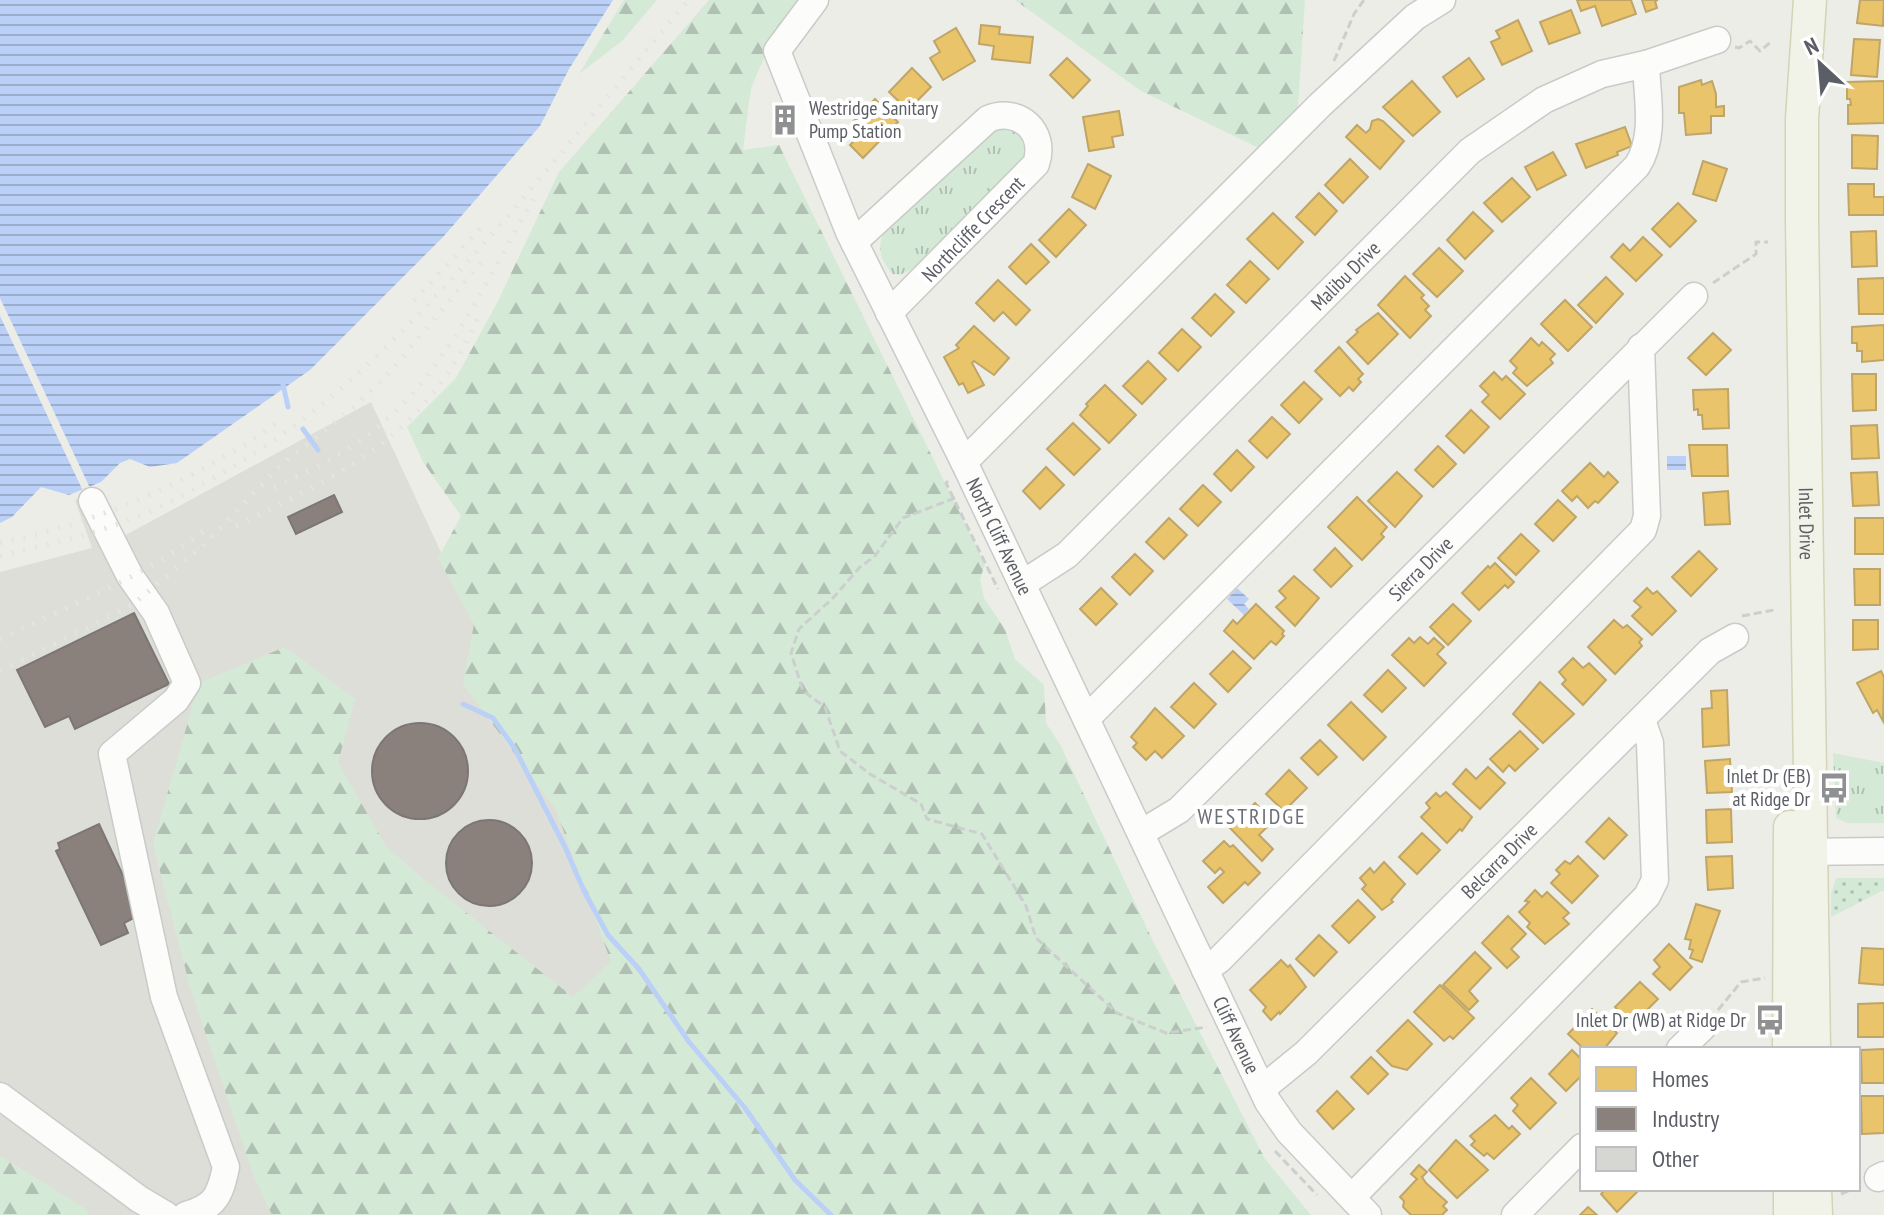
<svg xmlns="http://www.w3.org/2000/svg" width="1884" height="1215" viewBox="0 0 1884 1215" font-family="'PT Sans Narrow',sans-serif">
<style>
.industrial{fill:#deded8}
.grass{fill:url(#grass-tufts)}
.forest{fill:url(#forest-firs)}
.park{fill:url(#park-dots)}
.water{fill:url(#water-rules)}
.pier{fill:#edede7}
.homes{fill:#e9c46a;stroke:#bfa568;stroke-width:2}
.industry{fill:#8a817c;stroke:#7c7675;stroke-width:2}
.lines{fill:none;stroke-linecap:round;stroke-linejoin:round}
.stream{stroke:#bbd0f7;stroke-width:5}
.building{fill:#d6d6d2;stroke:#dcdbd6;stroke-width:2}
.minor-casing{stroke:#c9cbc9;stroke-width:29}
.major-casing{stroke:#d4d3b5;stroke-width:35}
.path{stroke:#cbcfce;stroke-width:3;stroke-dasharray:8 4;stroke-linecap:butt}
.minor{stroke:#fcfcfb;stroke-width:26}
.major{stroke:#f2f3e8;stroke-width:32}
.rail{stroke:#e4e4e4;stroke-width:5;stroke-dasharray:2 10;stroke-linecap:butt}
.labels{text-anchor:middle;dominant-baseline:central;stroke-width:8;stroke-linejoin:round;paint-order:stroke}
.poi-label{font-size:20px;fill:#5c5e65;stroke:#fff;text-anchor:end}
.street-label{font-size:20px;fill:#5c5e65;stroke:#fff}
.neighbourhood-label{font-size:22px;letter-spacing:2px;fill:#6d7077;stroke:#fff}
</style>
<defs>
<pattern id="grass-tufts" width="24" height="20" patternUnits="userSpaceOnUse" patternTransform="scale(2)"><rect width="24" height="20" fill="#d5e9d7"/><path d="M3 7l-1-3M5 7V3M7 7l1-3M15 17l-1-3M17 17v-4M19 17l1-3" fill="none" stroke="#b0c0b2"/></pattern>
<pattern id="forest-firs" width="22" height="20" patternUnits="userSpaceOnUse" patternTransform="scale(2)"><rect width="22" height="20" fill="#d5e9d7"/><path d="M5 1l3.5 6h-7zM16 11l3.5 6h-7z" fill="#b0c0b2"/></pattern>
<pattern id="park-dots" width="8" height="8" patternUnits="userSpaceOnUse" patternTransform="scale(2)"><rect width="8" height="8" fill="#d5e9d7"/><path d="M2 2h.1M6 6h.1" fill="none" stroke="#b0c0b2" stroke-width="1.8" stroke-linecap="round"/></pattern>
<pattern id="water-rules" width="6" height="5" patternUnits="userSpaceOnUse" patternTransform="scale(2)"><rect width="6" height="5" fill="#bbd0f7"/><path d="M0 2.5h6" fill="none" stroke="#9baccc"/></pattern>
</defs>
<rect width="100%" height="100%" fill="#edede7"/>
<path class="industrial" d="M0,316L92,492L122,537L371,402L750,1215H0V572L92,548L75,500L85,495Z"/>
<g class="grass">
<path d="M991,127H1010C1023,138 1028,147 1023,164L926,262L900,275L892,274C880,259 876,247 885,230Z"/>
<path d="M1833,753L1884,763V823H1847L1836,818Z"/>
</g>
<g class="forest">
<path d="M624,0H657L622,41L579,74Z"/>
<path d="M709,0H806L766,54L751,88L743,150L779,145L985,564L980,579L984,598L1005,629L1015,659L1044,685L1046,723L1061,746L1153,941L1265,1159L1311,1215H272L253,1174L190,987L153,844L199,683L285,647L355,699L338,763L386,846L421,877L573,997L611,962L556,810L463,684L474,624L438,558L461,516L423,462L407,427L456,378L498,301L559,172Z"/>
<path d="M1015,0H1305L1298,107L1263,150L1141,91Z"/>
<path d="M0,1156L86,1209L89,1215H0Z"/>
</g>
<path class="park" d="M1836,878H1884V890L1831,917V894Z"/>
<g class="water">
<path d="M0,0H613L569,69L540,126L443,237L310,370L177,463L150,467L130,459L120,463L101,482L69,495L41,487L12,517L0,523Z"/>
<rect x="1667" y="456" width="19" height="14"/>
<path d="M1237,588L1249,599L1244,604L1249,609L1244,615L1227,599Z"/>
</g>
<path class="pier" d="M0,298L91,490L84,493L0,316Z"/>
<g class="homes">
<path d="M1577,0H1631L1636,14L1602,26L1595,6L1581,11Z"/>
<path d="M1642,0H1658L1655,1L1657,8L1646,12Z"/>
<path d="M1860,0H1884L1883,26L1857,23Z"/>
<path d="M1571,10L1580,33L1549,44L1540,22Z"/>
<path d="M1518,20L1532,51L1502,65L1491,42L1500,38L1496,31Z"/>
<path d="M981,25L1000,27L999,34L1033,37L1030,63L992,59L994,46L979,44Z"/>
<path d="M956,28L975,61L943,80L930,58L940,52L934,41Z"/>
<path d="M1854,39L1880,40L1877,77L1851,75Z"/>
<path d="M1067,58L1090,80L1073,98L1050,75Z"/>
<path d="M1469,58L1484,79L1457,97L1443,77Z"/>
<path d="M912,68L931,87L908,110L889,92Z"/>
<path d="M1701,80L1702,85L1712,81L1716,94V107L1724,106V116H1711V133L1686,135L1684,113H1679V87Z"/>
<path d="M1412,81L1440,112L1413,136L1383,107Z"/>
<path d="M1884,81V123L1848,124V105H1851L1850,99H1847V82Z"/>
<path d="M875,99L898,122L863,158L850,145L861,134L851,124Z"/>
<path d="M1119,111L1123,135L1112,137L1114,147L1089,151L1083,117Z"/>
<path d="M1378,119L1383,121L1404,141L1380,169L1346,137L1357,125L1366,133L1370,129L1372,121Z"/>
<path d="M1625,127L1632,146L1617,152L1618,155L1586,168L1576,144Z"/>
<path d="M1852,135L1878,136L1877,169L1852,168Z"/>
<path d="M1553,152L1566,175L1537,190L1525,167Z"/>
<path d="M1350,159L1368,177L1343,203L1325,185Z"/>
<path d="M1703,161L1727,169L1716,201L1693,194Z"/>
<path d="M1088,164L1111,176L1095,209L1072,197Z"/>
<path d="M1512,178L1530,197L1502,222L1484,203Z"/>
<path d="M1848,184H1874V197H1884V215H1849Z"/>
<path d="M1319,193L1337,211L1315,235L1296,217Z"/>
<path d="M1678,203L1696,221L1670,247L1652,229Z"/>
<path d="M1069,209L1086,225L1056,257L1039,240Z"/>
<path d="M1473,212L1493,231L1465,259L1447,240Z"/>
<path d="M1273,213L1303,242L1278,269L1247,239Z"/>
<path d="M1876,231L1877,266L1852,267L1851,232Z"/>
<path d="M1643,237L1662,255L1636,281L1611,257L1623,244L1630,251Z"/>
<path d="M1031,244L1049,262L1026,284L1009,267Z"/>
<path d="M1439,248L1463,271L1437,297L1413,274Z"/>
<path d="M1250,261L1269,279L1246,303L1227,285Z"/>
<path d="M1405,276L1424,295L1421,298L1429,306L1425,310L1431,316L1410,338L1378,305Z"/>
<path d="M1606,277L1623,294L1596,323L1578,305Z"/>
<path d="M1884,278V314H1859L1858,279Z"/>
<path d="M998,280L1030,310L1016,325L1003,312L994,321L976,303Z"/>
<path d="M1215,294L1234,312L1211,336L1192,318Z"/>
<path d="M1565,300L1592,327L1568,351L1541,324Z"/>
<path d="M1378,313L1398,334L1368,364L1347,342L1358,332L1356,330Z"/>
<path d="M1884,325V360L1862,362V351H1857V343H1852V327Z"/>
<path d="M974,326L1009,358L994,375L974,361L972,363L984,385L968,393L963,383L959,385L944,357L959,348L956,345Z"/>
<path d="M1182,329L1201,347L1178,371L1159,353Z"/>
<path d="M1713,333L1731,350L1706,375L1688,358Z"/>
<path d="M1531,338L1539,346L1542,342L1555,354L1550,359L1553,363L1527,386L1513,373L1517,368L1510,361Z"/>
<path d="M1339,347L1363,374L1358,379L1361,382L1353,391L1349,387L1340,396L1315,371Z"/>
<path d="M1148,361L1166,379L1142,404L1123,386Z"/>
<path d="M1494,372L1502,380L1506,376L1525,394L1500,419L1482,402L1489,395L1480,386Z"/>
<path d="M1852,374H1876V410L1853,411Z"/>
<path d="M1304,382L1322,399L1299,423L1281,405Z"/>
<path d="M1105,385L1136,415L1109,443L1080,415L1088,406L1086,404Z"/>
<path d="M1728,389L1729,428L1703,429L1702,415H1698V409L1694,410L1693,390Z"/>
<path d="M1471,410L1489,427L1464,453L1446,436Z"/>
<path d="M1272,417L1290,434L1267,458L1249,441Z"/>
<path d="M1073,423L1100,449L1074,475L1047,449Z"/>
<path d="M1877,425L1879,458L1852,459L1851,426Z"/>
<path d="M1689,445H1727L1728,476H1692Z"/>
<path d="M1438,446L1456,464L1433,487L1415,470Z"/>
<path d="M1237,450L1254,467L1231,491L1214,474Z"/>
<path d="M1590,463L1604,477L1608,472L1618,482L1598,503L1595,501L1588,508L1577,496L1572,501L1562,491Z"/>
<path d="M1046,467L1064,485L1040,509L1023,491Z"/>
<path d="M1397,472L1422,496L1395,527L1368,501Z"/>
<path d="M1877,472L1879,505L1853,506L1851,473Z"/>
<path d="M1203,485L1221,502L1198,526L1180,509Z"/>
<path d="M1728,491L1730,524L1705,525L1703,493Z"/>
<path d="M1357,497L1387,527L1381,534L1384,537L1362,560L1328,527Z"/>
<path d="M1558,500L1576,517L1553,541L1535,524Z"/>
<path d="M1169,518L1187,535L1164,559L1146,542Z"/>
<rect x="1855" y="518" width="29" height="36"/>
<path d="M1521,534L1539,551L1516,575L1498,558Z"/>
<path d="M1335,548L1352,566L1331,587L1314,570Z"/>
<path d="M1699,551L1717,569L1691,596L1672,577Z"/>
<path d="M1135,554L1153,571L1130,595L1112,577Z"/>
<path d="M1495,563L1514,582L1508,588L1505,585L1479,610L1462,593L1488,566L1490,568Z"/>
<path d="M1854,569H1880V605H1855Z"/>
<path d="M1294,576L1319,598L1295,626L1276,607L1286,598L1279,591Z"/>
<path d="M1101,588L1117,604L1096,625L1080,609Z"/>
<path d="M1647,588L1653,594L1657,591L1676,611L1652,635L1632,616L1641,607L1634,601Z"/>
<path d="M1256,604L1284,631L1282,634L1284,636L1276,645L1271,641L1254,659L1224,631L1233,620L1237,624Z"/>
<path d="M1453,604L1471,621L1448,645L1430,627Z"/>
<path d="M1614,620L1623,628L1627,625L1642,639L1639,642L1642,646L1615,674L1588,647Z"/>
<path d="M1853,620H1878V649L1853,650Z"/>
<path d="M1420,637L1428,644L1434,638L1444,647L1437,654L1446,663L1424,686L1392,655L1409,638L1414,643Z"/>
<path d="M1233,651L1251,668L1228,692L1210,674Z"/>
<path d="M1573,658L1583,668L1589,663L1606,680L1583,705L1562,684L1566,680L1559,672Z"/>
<path d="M1388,670L1406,688L1382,712L1364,695Z"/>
<path d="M1881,671L1884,677L1883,721L1877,710L1873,713L1857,683Z"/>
<path d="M1540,682L1574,714L1543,743L1513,714Z"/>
<path d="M1194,683L1216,704L1194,728L1171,707Z"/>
<path d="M1727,690L1729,745L1703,747L1702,709L1712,708L1711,691Z"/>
<path d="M1351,702L1386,737L1363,760L1328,725Z"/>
<path d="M1155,708L1184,736L1162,758L1155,751L1146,760L1133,747L1137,743L1131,737Z"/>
<path d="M1520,731L1538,749L1515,771L1509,765L1503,772L1490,759Z"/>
<path d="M1320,740L1337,757L1318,775L1301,758Z"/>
<path d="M1730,759L1732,792L1707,793L1705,761Z"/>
<path d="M1488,767L1505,783L1480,809L1453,784L1466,769L1476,779Z"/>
<path d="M1289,770L1307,788L1284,811L1266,794Z"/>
<path d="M1446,792L1472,817L1462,831L1460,829L1447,843L1421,817L1430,808L1426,803L1436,793L1440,797Z"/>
<path d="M1255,803L1273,821L1259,835L1273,849L1262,861L1230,828Z"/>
<path d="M1731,809L1732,842L1707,843L1706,810Z"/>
<path d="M1609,818L1627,835L1604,859L1586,842Z"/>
<path d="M1422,833L1440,850L1417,874L1399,857Z"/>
<path d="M1224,841L1230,847L1233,845L1260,873L1248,885L1245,882L1223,903L1208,887L1224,872L1220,868L1215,873L1203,861Z"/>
<path d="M1578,856L1598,876L1572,903L1551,883L1560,874L1556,870L1565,861L1570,864Z"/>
<path d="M1732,856L1733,888L1708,890L1706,857Z"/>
<path d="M1384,862L1405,884L1391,900L1393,902L1382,910L1362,889L1366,885L1360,878L1370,868L1374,873Z"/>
<path d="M1535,890L1542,897L1547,892L1569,913L1563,918L1569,924L1545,944L1527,927L1530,923L1519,912L1529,902L1525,901Z"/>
<path d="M1358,900L1375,917L1349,943L1332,926Z"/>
<path d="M1696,904L1720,911L1702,962L1690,958L1693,950L1689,949L1691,940L1685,939Z"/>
<path d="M1508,916L1526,934L1511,949L1519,957L1507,968L1482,943Z"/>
<path d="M1319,935L1337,952L1314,976L1296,959Z"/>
<path d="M1669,944L1692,967L1670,990L1653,974L1660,967L1654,960Z"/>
<path d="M1862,948L1884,949V985L1859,983Z"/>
<path d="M1475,952L1491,968L1469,991L1478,1001L1469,1010L1443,985Z"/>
<path d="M1281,960L1288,967L1290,965L1306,987L1280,1014L1279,1012L1271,1020L1263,1011L1266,1007L1250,990Z"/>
<path d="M1640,982L1658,999L1632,1025L1615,1007Z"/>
<path d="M1440,985L1474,1018L1453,1039L1450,1036L1444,1041L1414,1012Z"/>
<path d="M1884,1003V1037H1858V1004Z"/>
<path d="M1592,1009L1617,1033L1604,1049H1584L1568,1034Z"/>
<path d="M1408,1020L1432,1044L1407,1070L1392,1066L1377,1051Z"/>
<path d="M1884,1049V1083H1862L1861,1050Z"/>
<path d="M1572,1050L1582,1060V1075L1566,1091L1549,1074Z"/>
<path d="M1371,1057L1388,1074L1368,1094L1351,1077Z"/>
<path d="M1531,1078L1556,1103L1530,1129L1513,1111L1518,1105L1511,1098Z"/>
<path d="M1337,1091L1354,1109L1333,1129L1317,1111Z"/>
<path d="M1861,1096H1884V1133L1862,1134Z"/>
<path d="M1495,1115L1509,1129L1512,1126L1520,1134L1494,1159L1487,1153L1484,1156L1471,1145L1475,1141L1470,1136Z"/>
<path d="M1456,1140L1488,1170L1457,1198L1429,1170Z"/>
<path d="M1419,1165L1427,1172L1422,1177L1426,1183L1447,1202L1443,1206L1447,1210L1442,1215H1411L1403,1207L1404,1201L1400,1197L1417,1179L1411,1174Z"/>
<path d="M1606,1189H1640L1617,1212L1601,1194Z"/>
<path d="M1588,1207L1597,1215H1580Z"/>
</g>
<g class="industry">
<path d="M334,495L342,512L296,534L288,517Z"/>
<path d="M134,613L169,684L75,729L69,716L45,727L17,670Z"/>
<circle cx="420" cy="771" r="48"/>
<circle cx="489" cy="863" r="43"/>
<path d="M99,824L141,914L124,923L128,933L101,945L56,851L60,849L58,843Z"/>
</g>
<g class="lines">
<g class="stream">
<path d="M283,384L288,407"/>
<path d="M303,429L318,450"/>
<path d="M463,704L493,718L515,749L565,847L584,891L608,935L639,969L689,1042L745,1108L795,1180L831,1215"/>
</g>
</g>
<path class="building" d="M789,108L797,123L781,132L773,116Z"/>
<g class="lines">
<g class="minor-casing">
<g id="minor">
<path id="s1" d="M815,0L777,51L849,232L964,462L1268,1102L1289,1132L1368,1215"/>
<path d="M854,242L988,119C1019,106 1047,132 1036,164L889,313"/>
<path d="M964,462L1320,105L1415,17L1442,0"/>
<path d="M92,501L130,576L156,613L187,683L176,700L112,754L164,997L226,1167C220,1196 215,1207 186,1215"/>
<path id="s2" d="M1022,584L1067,555L1470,151L1544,100L1602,74L1646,64L1717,40"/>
<path d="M1087,718L1637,166C1656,137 1647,98 1646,64"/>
<path id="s3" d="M1141,833L1179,810L1694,296"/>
<path d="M1794,852L1884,851"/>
<path d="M1205,970L1219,960L1643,530L1647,516L1641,347"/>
<path d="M1680,1049L1703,1027"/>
<path id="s4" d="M1263,1088L1306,1053L1710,651L1735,637"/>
<path d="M0,1096L139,1199L166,1215"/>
<path d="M1878,1178L1884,1175"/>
<path d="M1352,1197L1647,896L1655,880L1650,743L1642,720"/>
<path d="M1515,1215L1582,1147"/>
</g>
</g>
<g class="major-casing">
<g id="major">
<path id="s5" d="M1810,0L1802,119V221L1814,1049"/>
<path d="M1789,1049L1790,827"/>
<path d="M1790,1189V1215"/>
<path d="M1815,1189L1816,1215"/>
</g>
</g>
<g class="path">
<path d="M1735,47L1739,48L1750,41L1760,51L1772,41"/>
<path d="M1334,61L1354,14L1364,0"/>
<path d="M1713,283L1756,254V242H1768"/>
<path d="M948,481L946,483L998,589"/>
<path d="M955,498L903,518L874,557L860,567L833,598L799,629L791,653L803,691L825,707L840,751L870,774L921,804L927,819L982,834L1026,906L1036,938L1117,1013L1166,1033L1207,1027"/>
<path d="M1742,616L1774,610"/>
<path d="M1718,1010L1741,982L1765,978"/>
<path d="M1275,1151L1317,1195"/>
<path d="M1841,1194L1853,1189"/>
</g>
<use href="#minor" class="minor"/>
<use href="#major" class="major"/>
<g class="rail">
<path d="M414,301L487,221"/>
<path d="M274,487C300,475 327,463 351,447C441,389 485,281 538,191"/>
<path d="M236,526C347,471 427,436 479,315"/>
<path d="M0,543C101,522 196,480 280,421"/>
<path d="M0,556C54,543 111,531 161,506C234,470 306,423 365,367C484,256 583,123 689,0"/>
<path d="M0,639C69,606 149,575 209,527"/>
<path d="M0,671L132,605L202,547L280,466L351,409L384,379L486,257"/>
</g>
</g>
<defs>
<g id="building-bare" transform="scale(2.4)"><path d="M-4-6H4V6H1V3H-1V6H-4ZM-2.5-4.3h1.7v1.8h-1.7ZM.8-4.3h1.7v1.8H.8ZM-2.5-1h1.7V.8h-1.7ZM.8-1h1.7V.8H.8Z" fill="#8f9092" stroke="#fff" stroke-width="2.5" paint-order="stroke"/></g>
<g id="bus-bare" transform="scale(2.4)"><path d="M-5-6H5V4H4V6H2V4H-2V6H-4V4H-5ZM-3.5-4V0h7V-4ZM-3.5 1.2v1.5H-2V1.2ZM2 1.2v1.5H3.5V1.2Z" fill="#8f9092" stroke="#fff" stroke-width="2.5" paint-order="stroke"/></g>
</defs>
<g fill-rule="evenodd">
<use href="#building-bare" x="785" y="120"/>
<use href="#bus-bare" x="1834" y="788"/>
<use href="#bus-bare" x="1770" y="1020"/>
</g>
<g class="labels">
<g class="poi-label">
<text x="809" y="108" text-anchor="start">Westridge Sanitary<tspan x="809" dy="23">Pump Station</tspan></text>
<text x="1810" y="776">Inlet Dr (EB)<tspan x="1810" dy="23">at Ridge Dr</tspan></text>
<text x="1746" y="1020">Inlet Dr (WB) at Ridge Dr</text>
</g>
<g class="street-label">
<text transform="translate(973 229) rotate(-46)">Northcliffe Crescent</text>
<text stroke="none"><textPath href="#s2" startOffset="448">Malibu Drive</textPath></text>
<text stroke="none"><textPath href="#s5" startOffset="524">Inlet Drive</textPath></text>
<text stroke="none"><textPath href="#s1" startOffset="598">North Cliff Avenue</textPath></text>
<text stroke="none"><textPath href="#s3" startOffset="386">Sierra Drive</textPath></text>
<text stroke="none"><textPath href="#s4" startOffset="328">Belcarra Drive</textPath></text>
<text stroke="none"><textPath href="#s1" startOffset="1150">Cliff Avenue</textPath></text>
</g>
<g class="neighbourhood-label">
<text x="1252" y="816">WESTRIDGE</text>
</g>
</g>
<rect x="1580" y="1047" width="280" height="144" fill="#ffffff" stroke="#bebfc1" stroke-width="2"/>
<rect x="1596" y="1067" width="40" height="24" fill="#e9c46a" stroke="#bebfc1" stroke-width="2"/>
<text x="1652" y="1087" font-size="24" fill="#5c5e65">Homes</text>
<rect x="1596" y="1107" width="40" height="24" fill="#8a817c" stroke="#bebfc1" stroke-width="2"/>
<text x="1652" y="1127" font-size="24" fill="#5c5e65">Industry</text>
<rect x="1596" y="1147" width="40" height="24" fill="#d6d6d2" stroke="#bebfc1" stroke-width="2"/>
<text x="1652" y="1167" font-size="24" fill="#5c5e65">Other</text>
<g transform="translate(1820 64) rotate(334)" stroke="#ffffff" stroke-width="6" paint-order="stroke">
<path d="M0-6L14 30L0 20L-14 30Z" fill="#5c5e65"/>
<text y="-12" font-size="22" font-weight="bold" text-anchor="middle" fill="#5c5e65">N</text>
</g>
</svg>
